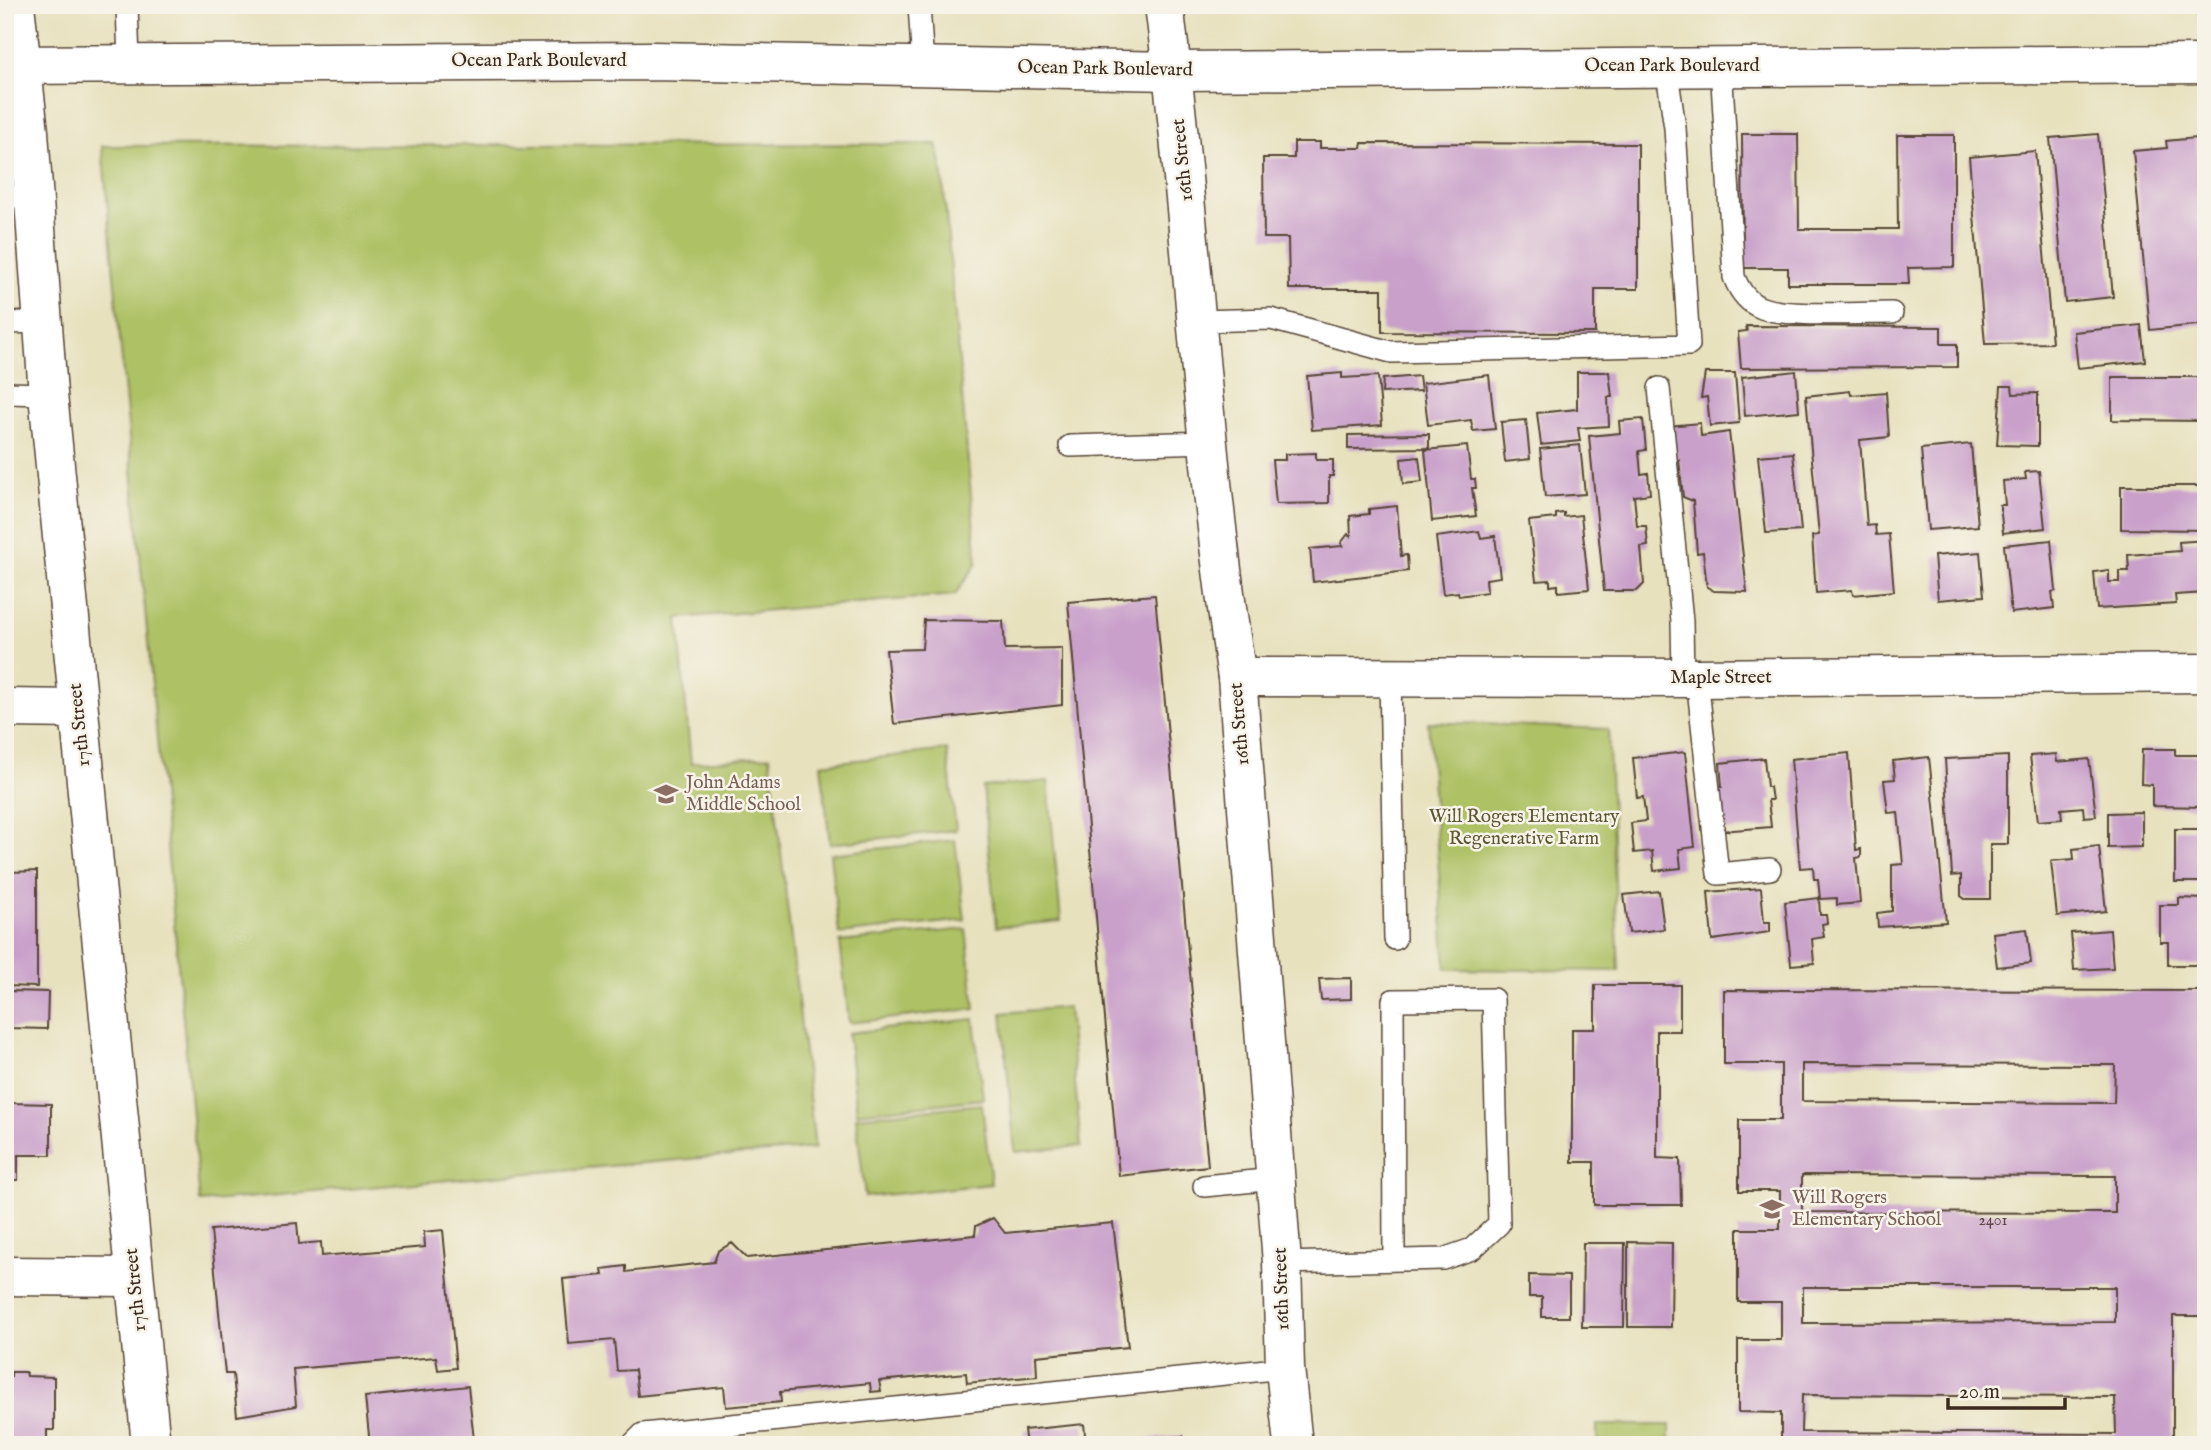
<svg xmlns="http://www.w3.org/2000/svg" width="2211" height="1450" viewBox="0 0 2211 1450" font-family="'IM FELL English',serif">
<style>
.green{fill:#aec165;stroke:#747642;stroke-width:2}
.building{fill:#c9a0ca;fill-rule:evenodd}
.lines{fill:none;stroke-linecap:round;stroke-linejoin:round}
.lane-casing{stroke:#554536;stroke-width:24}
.street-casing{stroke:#554536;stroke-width:41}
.secondary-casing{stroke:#554536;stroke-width:41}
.lane{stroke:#fff;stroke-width:21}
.street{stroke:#fff;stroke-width:38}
.secondary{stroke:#fff;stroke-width:38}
.labels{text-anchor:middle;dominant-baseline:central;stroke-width:5;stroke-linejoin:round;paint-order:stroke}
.number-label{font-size:16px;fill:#5e4849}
.street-label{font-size:19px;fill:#3b2a1e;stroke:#f7f3e8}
.education-label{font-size:19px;fill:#785e54;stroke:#f7f3e8;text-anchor:start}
.park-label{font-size:19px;fill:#5e5733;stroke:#f7f3e8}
</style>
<rect width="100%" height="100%" fill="#f7f3e8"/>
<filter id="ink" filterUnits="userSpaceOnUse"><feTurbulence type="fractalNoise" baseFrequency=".0143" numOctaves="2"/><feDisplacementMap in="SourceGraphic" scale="14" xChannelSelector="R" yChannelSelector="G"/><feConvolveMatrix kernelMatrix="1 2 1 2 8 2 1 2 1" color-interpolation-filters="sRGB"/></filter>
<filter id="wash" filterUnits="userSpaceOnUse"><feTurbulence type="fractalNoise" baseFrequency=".00686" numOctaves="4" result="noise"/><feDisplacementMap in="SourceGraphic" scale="28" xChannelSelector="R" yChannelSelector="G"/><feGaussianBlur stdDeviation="1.57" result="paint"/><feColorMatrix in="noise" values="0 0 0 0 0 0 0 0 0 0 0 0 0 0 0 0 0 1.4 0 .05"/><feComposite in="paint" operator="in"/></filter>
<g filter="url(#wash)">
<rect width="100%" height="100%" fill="#e7e1be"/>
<g class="green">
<path d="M937,144L942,169L977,563L955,595L678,618L691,763L770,756L815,1148L200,1202L102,146Z"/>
<path d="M1428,722L1608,729L1619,971L1446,969Z"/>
<path d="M947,750L956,830L830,844L821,764Z"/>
<path d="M1048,781L1061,921L996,927L983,787Z"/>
<path d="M955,840L965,920L839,934L830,854Z"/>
<path d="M966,929L975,1009L849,1023L840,942Z"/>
<path d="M1068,1007L1081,1146L1015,1152L1002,1013Z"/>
<path d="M974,1019L983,1099L857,1113L848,1033Z"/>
<path d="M982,1104L991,1184L865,1197L856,1117Z"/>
<rect x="1597" y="1425" width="73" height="20"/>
</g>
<g id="blocks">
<g class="building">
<path d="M1742,134H1798L1799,229H1898L1897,135H1954V267L1908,268L1909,284H1788V268H1743Z"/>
<path d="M2098,134L2113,297L2065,302L2050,138Z"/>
<path d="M2196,138L2206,236V324L2150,330L2133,151L2167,148L2166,141Z"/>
<path d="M1294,142H1320V148H1361L1362,143L1638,144V289H1595V333L1382,332V289H1289L1288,238H1264L1263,158H1294Z"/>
<path d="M2035,151L2052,343L1985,344L1969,157Z"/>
<path d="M2141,325L2145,361L2078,368L2074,332Z"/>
<path d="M1746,326L1941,327V344H1957V367L1741,368L1738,332L1747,331Z"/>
<path d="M1796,371L1799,411L1745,416L1742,377Z"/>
<path d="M1577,372H1609L1612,397H1608L1609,426L1578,428L1580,441L1541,445L1537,413L1577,409Z"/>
<path d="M1342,373V378L1378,376L1382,425L1312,430L1307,376Z"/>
<path d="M1705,373H1735L1739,423L1710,426L1707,397L1701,398Z"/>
<path d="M1489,375L1495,429L1473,431L1471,420L1428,425L1423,383Z"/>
<path d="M1419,376L1421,391L1382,393L1383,379Z"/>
<path d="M2112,377H2206V421L2112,420Z"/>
<path d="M2001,386H2012L2013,394L2038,393V446L1997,445Z"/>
<path d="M1850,391L1851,395L1886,392L1889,437L1860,440L1867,526L1875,525L1876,535L1889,534L1894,591L1853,595L1852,590L1816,593L1812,536L1819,535L1806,396Z"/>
<path d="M1643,419L1646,450L1639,451L1641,474L1648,473L1650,494L1634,496L1637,526H1646L1648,546L1641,547L1644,584L1637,591H1604L1589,436L1620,433L1619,421Z"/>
<path d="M1526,420L1530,459L1505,462L1501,422Z"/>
<path d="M1700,423L1701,436L1729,432L1747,592L1714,591L1707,587L1703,552L1697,553L1693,501L1683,497L1679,460L1671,461L1668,426Z"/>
<path d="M1429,434V448L1348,449V435Z"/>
<path d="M1971,444L1978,526L1928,530L1921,449Z"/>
<path d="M1580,445L1585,494L1545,497L1540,449Z"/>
<path d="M1467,446L1471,479H1475L1476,488H1472L1476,516L1432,521L1425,450Z"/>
<path d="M1316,453V460H1333V476H1329V503L1276,504L1272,460H1285V454Z"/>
<path d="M1793,453L1801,531L1766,533L1758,456Z"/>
<path d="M1419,457L1422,482L1403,484L1401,459Z"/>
<path d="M2039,471L2045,528L2003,533L2000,505H2005L2003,481L2026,479L2025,472Z"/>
<path d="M2121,486H2206V530L2121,529Z"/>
<path d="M1397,506L1401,556L1407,555L1408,571L1313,582L1310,549L1343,546L1341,543L1348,534L1351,536L1350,516L1369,514V509Z"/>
<path d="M1564,513V517L1581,515L1589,589L1558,592V585L1550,586V580L1536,581L1529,521L1556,518V514Z"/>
<path d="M1479,531L1481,538L1495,536L1500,577L1486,579L1487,592L1459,596L1458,592L1443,594L1436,537Z"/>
<path d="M2051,540L2056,591L2052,592L2054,608L2011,613L2004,545Z"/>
<path d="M2206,540V593L2175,595L2176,604L2097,609L2094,572L2109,570V582H2119V571H2129L2128,555L2180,551L2179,542Z"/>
<path d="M1980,552L1984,596L1938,600L1934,556Z"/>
<path d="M1155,595L1208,1166L1119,1176L1068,602Z"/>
<path d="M924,620L1003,621L1005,649L1062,648V705L894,724L886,650L922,649Z"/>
<path d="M2142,749H2175V755H2206V807L2152,806V785L2141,784Z"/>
<path d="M1685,752L1695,847L1679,849L1681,868L1654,871L1652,851L1634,853L1631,823L1646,821L1643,797L1637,798L1633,758Z"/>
<path d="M1849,753L1856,850L1861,849V857L1856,858L1860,903L1837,905V898L1820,899L1818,879H1814L1813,867L1800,868L1791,759Z"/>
<path d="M2056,754L2057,762L2089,759L2096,816L2084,817L2083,807L2061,809L2062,819L2038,821L2030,756Z"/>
<path d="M2008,756V844H1990V899H1965L1961,896V875L1952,876L1945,759Z"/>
<path d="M1929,757L1946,922L1878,927L1877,913L1892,911V865L1903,864L1898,812L1888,813L1884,780L1895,779L1893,761Z"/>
<path d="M1764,758L1767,787H1770L1772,800H1768L1771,827L1721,831L1717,787H1722L1720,763Z"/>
<path d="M2142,812V847L2108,848V813Z"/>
<path d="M5,821H10V872L37,871V987L5,986Z"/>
<path d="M2200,827H2206V882H2175V829H2200Z"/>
<path d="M2099,846L2106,911L2057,916L2051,861L2074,859L2073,849Z"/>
<path d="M1761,888L1764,922H1770V932L1712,940L1708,892Z"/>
<path d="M1659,891L1664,929L1629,933L1624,895Z"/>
<path d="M1819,898L1820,915H1826L1827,923L1822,924L1824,937L1812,939L1814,963L1791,965L1785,902Z"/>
<path d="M2179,898L2206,899V965H2168V942H2160V905H2179Z"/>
<path d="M2027,929L2031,963L1997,967L1993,933Z"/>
<path d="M2110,930L2113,968L2074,970L2071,933Z"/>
<path d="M1351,978V999L1321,1000L1319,979Z"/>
<path d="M1595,985H1680V1031H1657V1158L1680,1159L1681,1205H1594V1162H1572V1029H1595Z"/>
<path d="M1724,990L2206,991V1316H2173V1445H1781V1413L1738,1412V1340H1781V1302H1738V1229H1780V1191H1739V1120H1781V1064H1724ZM1802,1064L2115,1065L2114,1103L1802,1101ZM1802,1175L2115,1176V1213L1802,1212ZM1803,1287H2115V1322L1803,1323ZM1802,1395L2115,1397L2116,1434L1801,1432Z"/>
<path d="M9,991L48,992L47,1029L8,1028Z"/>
<path d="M5,1076L10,1079L11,1103L51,1104V1155H18V1180H5Z"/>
<path d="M993,1218L1005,1233L1113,1223L1128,1347L1036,1356L1037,1376L967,1383L966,1373L879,1381L881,1391L871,1392L870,1383L780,1392L781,1402L726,1407L724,1387L638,1396L635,1370L617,1371L614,1340L569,1344L563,1279L603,1275L602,1269L626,1266V1272L714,1262L718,1251L732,1243L747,1258L975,1235L976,1226Z"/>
<path d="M297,1223L299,1244L321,1242L322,1256L425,1247L424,1232L443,1230L456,1368L438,1370L436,1357L293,1369L296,1406L237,1416L233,1374H225L211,1230Z"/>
<path d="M1628,1242L1672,1243L1671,1327H1628Z"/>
<path d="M1583,1243H1625L1624,1327H1582Z"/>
<path d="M1529,1275L1569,1276V1317H1542V1297H1529Z"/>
<path d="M11,1372H26L27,1376L54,1377V1430H47V1445H5V1376H11Z"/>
<path d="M468,1386L474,1440L424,1445H370L365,1397Z"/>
<path d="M1084,1424L1086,1445H1026L1024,1430Z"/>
<path d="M1183,1436L1184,1445H1131V1440Z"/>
</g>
</g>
</g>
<g filter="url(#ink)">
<use href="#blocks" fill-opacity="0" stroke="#554536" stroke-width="2"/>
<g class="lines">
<g class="lane-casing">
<g id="lane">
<path d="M127,5L129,62"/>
<path d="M919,5L923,66"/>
<path d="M1721,66L1734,277C1739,290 1748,303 1762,308C1786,317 1863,313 1892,313"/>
<path d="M5,197H33"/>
<path d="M1198,321L1271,319L1391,352L1689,345L1675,128L1666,65"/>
<path d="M5,323L42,322"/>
<path d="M1659,388L1682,621L1683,678"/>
<path d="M5,393L48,394"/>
<path d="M1070,446L1210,442"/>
<path d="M1390,676L1395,939"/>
<path d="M1697,678L1718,874L1770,869"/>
<path d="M1204,1186L1275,1179"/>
<path d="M1282,1263L1443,1259L1472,1249L1499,1224L1493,999L1393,1000L1394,1259"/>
<path d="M632,1445L643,1434L1285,1368"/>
</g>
</g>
<g class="street-casing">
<g id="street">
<path d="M15,5L29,132L48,394L151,1445"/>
<path d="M1164,5C1193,228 1202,455 1237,677L1282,1263L1285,1368L1293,1445"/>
<path d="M1237,677L1697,678L2206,673"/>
<path d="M5,708L78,709"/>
<path d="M5,1276L134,1277"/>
</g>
</g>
<g class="secondary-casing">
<path id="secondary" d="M5,65L652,61L1173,71L2206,64"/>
</g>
<use href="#lane" class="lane"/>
<use href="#street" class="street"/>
<use href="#secondary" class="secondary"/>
</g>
</g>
<defs>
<g id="school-bare" transform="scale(1.89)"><path d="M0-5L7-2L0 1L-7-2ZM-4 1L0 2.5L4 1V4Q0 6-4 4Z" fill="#8d6e63" stroke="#f7f3e8" stroke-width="2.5" paint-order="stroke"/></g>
</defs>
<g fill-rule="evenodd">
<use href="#school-bare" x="666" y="794"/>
<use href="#school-bare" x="1772" y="1209"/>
</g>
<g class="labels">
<g class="number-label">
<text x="1993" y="1221">2401</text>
</g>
<g class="street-label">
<text x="539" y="61">Ocean Park Boulevard</text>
<text x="1672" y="66">Ocean Park Boulevard</text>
<text transform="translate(1105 69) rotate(1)">Ocean Park Boulevard</text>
<text transform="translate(1183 160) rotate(-96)">16th Street</text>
<text x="1721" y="678">Maple Street</text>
<text transform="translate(1240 724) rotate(-95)">16th Street</text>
<text transform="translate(80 725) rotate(-96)">17th Street</text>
<text transform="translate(1282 1289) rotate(-92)">16th Street</text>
<text transform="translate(136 1290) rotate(-96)">17th Street</text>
</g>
<g class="education-label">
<text x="686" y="783">John Adams<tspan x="686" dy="22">Middle School</tspan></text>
<text x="1792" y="1198">Will Rogers<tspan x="1792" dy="22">Elementary School</tspan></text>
</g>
<g class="park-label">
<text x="1524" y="817">Will Rogers Elementary<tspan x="1524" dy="22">Regenerative Farm</tspan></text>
</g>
</g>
<rect width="2211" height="1450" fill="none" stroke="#f7f3e8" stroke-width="28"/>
<path d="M1948 1398v10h117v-10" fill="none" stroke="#3b2a1e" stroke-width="3.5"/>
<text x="1959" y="1398" font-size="21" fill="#3b2a1e" stroke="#f7f3e8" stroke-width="5" paint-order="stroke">20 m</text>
</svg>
